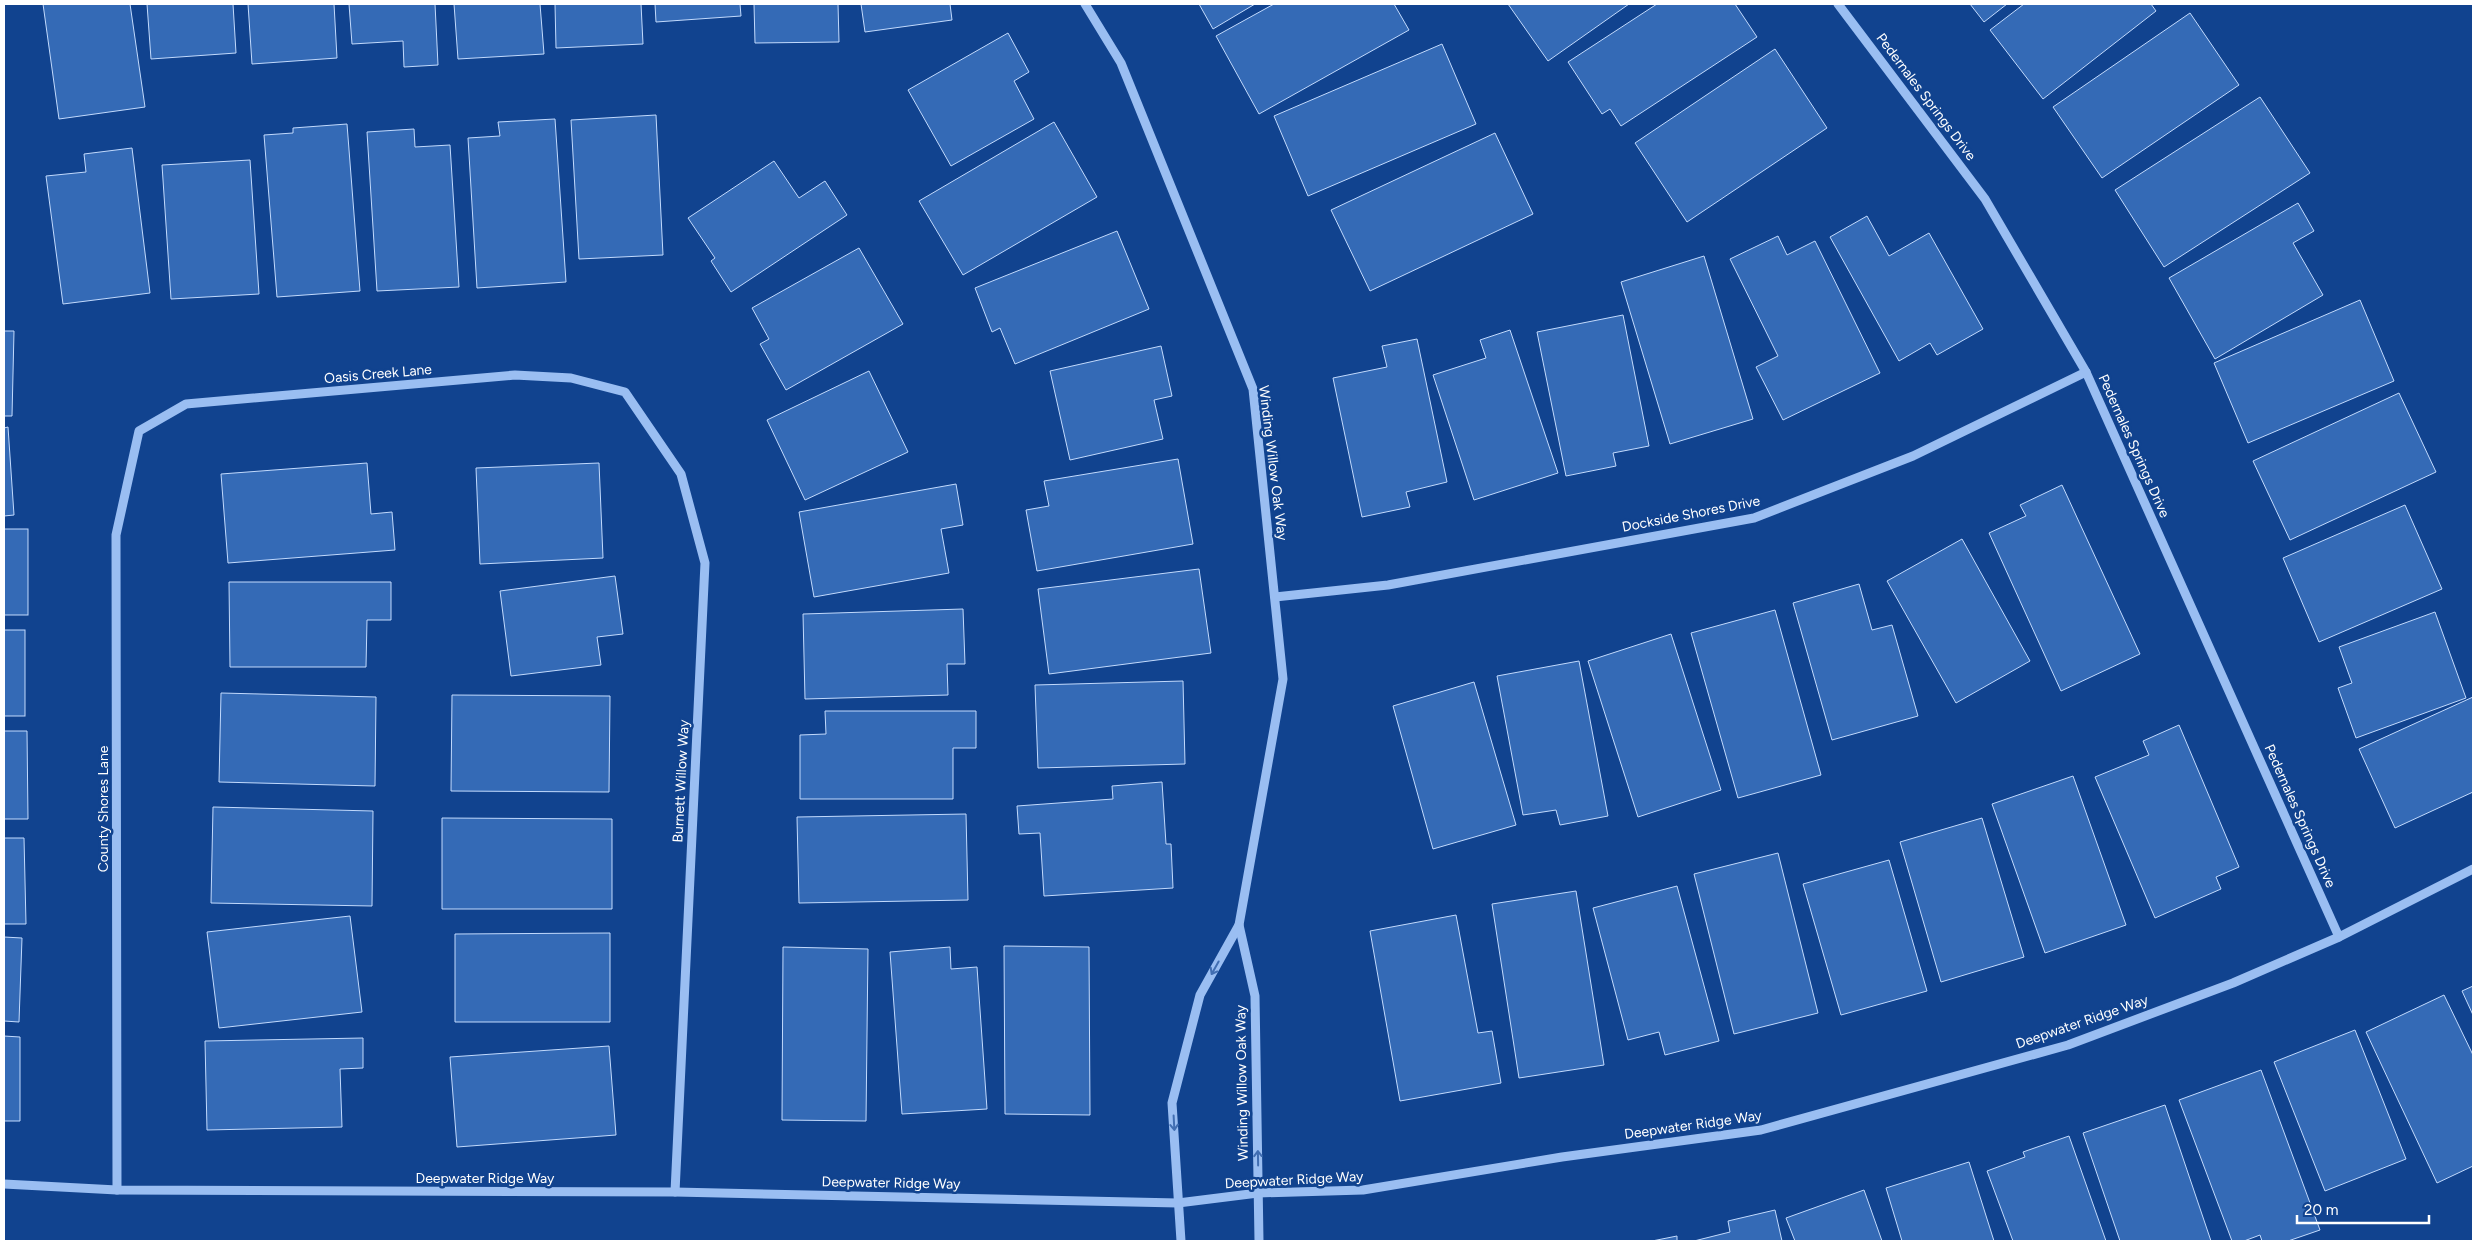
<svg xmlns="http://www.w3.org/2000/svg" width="2477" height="1245" viewBox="0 0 2477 1245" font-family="Figtree,sans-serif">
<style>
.building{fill:#346ab6;stroke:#c2dafd}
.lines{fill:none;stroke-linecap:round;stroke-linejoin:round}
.minor{stroke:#9abef2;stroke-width:9}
.oneway{stroke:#416eb2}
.labels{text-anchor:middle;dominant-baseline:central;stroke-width:5;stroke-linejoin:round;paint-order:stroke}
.street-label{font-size:14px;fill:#fff;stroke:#11438f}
</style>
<rect width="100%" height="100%" fill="#11438f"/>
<g class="building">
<path d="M43,4H130L145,107L59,119Z"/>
<path d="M147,4H233L236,53L151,59Z"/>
<path d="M248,4H334L337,58L252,64Z"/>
<path d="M349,4H435L438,65L404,67L403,41L352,44Z"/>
<path d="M454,4H540L544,54L458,59Z"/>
<path d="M555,4H641L643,44L556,48Z"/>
<path d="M655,4H740L741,16L656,22Z"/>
<path d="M754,4H838L839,42L755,43Z"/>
<path d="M861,4H950L952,20L865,32Z"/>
<path d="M1199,4H1255L1213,29Z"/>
<path d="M1274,4H1394L1409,30L1259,114L1216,36Z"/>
<path d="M1508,4H1629L1548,61Z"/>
<path d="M1657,4H1735L1757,37L1621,126L1610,109L1602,114L1568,62Z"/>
<path d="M1970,4H2007L1984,22Z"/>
<path d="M2024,4H2151L2156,11L2043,99L1990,30Z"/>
<path d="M2190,13L2239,85L2102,178L2053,107Z"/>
<path d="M1008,33L1029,72L1014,81L1034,119L951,166L908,90Z"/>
<path d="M1442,44L1476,124L1308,196L1274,116Z"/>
<path d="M1775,49L1827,128L1687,222L1635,143Z"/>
<path d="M2260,97L2310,173L2164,267L2115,190Z"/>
<path d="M656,115L663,255L579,259L571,120Z"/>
<path d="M555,119L566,282L477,288L468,138L500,136L498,122Z"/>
<path d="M1054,122L1097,197L963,275L919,201Z"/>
<path d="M347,124L360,291L277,297L264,135L293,133V128Z"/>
<path d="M414,129L415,147L450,145L459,287L377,291L367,132Z"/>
<path d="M1495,133L1533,214L1370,291L1331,210Z"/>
<path d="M132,148L150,293L63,304L46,176L86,172L84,154Z"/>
<path d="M250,160L259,294L171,299L162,165Z"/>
<path d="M774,161L799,198L825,181L847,215L731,292L711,261L715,258L688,218Z"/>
<path d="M2298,203L2314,231L2293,243L2323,295L2215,359L2169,278Z"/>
<path d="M1867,216L1889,256L1929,233L1983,329L1937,355L1930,343L1899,361L1830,237Z"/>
<path d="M1117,231L1149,309L1015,364L1000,328L992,332L975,288Z"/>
<path d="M1778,236L1787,255L1815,241L1880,373L1783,420L1756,367L1778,356L1730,259Z"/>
<path d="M859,248L903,324L786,390L760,344L769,339L752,308Z"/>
<path d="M1704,256L1753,419L1670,444L1621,282Z"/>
<path d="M2360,300L2394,381L2248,443L2214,363Z"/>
<path d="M1623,315L1649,446L1613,453L1616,466L1566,476L1537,332Z"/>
<path d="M1510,330L1558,473L1474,500L1433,375L1486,358L1480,340Z"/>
<path d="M4,331H14L12,416H4Z"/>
<path d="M1417,339L1447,482L1406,492L1410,507L1362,517L1333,378L1387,367L1382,346Z"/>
<path d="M1161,346L1172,396L1154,400L1163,439L1070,460L1050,371Z"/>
<path d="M869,371L908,452L805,500L767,420Z"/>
<path d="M2399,393L2436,472L2290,540L2253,461Z"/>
<path d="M8,427L14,515L4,516V428Z"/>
<path d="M1178,459L1193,544L1037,571L1026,510L1049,506L1044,481Z"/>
<path d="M367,463L371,514L392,512L395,550L228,563L221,474Z"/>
<path d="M599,463L603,558L480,564L476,468Z"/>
<path d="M956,484L963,525L941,529L949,573L814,597L799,512Z"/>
<path d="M2062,485L2140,654L2061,691L1989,533L2026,516L2020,505Z"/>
<path d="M2405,505L2442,589L2319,642L2283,558Z"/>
<rect x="4" y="529" width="24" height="86"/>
<path d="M1962,539L2030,661L1956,703L1887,581Z"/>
<path d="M1199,569L1211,653L1049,674L1038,589Z"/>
<path d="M615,576L623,634L597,637L601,665L511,676L500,591Z"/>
<path d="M229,582H391V620H367L366,667H230Z"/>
<path d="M1859,584L1872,630L1892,625L1918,716L1832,740L1793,603Z"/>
<path d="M963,609L965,664H947L948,695L805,699L803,614Z"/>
<path d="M1775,610L1821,775L1738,798L1691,633Z"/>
<path d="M2435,612L2466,698L2356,738L2338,688L2352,683L2339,647Z"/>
<rect x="4" y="630" width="21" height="86"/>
<path d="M1671,634L1721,790L1638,817L1588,661Z"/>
<path d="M1579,661L1608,816L1560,825L1556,810L1523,815L1497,676Z"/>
<path d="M1183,681L1185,764L1038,768L1035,685Z"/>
<path d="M1474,682L1516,825L1433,849L1393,706Z"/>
<path d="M221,693L376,697L375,786L219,782Z"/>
<path d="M452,695L610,696L609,792L451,791Z"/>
<path d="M2473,697V792L2395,828L2359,749Z"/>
<path d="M825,711H976V748H953V799H800V735L826,734Z"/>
<path d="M2179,725L2239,867L2216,877L2221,889L2155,918L2095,777L2149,755L2143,741Z"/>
<path d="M4,731H27L28,819H4Z"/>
<path d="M2073,776L2126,925L2045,953L1992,804Z"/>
<path d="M1162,782L1166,844H1171L1173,888L1044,896L1040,833L1019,834L1017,806L1113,799L1112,786Z"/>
<path d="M213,807L373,811L372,906L211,903Z"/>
<path d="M966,814L968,900L799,903L797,817Z"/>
<path d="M442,818L612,819V909H442Z"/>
<path d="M1982,818L2024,957L1941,982L1900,842Z"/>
<path d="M4,838H24L26,924H4Z"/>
<path d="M1778,853L1818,1013L1734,1034L1694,874Z"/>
<path d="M1889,860L1927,991L1841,1015L1803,884Z"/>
<path d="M1677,886L1719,1041L1665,1055L1659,1032L1628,1040L1593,908Z"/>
<path d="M1576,891L1604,1065L1519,1078L1492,904Z"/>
<path d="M1456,915L1478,1033L1492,1031L1501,1083L1400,1101L1370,931Z"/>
<path d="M350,916L362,1012L219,1028L207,932Z"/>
<path d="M610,933V1022H455V934Z"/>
<path d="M4,937L22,938L19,1022L4,1021Z"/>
<path d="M1004,946L1089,947L1090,1115L1005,1114Z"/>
<path d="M783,947L868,949L866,1121L782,1120Z"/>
<path d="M950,947L951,969L977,967L987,1109L902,1114L890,952Z"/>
<path d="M2473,986V1015L2462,991Z"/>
<path d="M2444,995L2473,1055V1166L2437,1183L2366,1032Z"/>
<path d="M2355,1030L2406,1159L2325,1191L2274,1062Z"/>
<path d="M4,1036L20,1037V1121H4Z"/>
<path d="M363,1038V1068L340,1069L342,1127L207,1130L205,1041Z"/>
<path d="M609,1046L616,1135L457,1147L450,1057Z"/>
<path d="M2261,1070L2320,1230L2288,1241H2262L2260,1235L2244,1241H2232L2179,1100Z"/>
<path d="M2165,1105L2211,1241H2120L2083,1133Z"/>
<path d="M2069,1136L2106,1241H2013L1987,1171L2025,1157L2023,1152Z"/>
<path d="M1969,1162L1994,1241H1902L1886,1188Z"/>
<path d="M1864,1190L1882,1241H1795L1786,1218Z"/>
<path d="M1775,1210L1782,1241H1694L1730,1232L1728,1221Z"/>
<path d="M1677,1236V1241H1652Z"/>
</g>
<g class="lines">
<g class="minor">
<path d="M1085,4L1121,63L1253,389L1283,679L1239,925L1200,995L1172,1103L1181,1241"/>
<path d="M1838,4L1985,199L2086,372L2339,937"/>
<path d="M1275,597L1388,585L1754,518L1913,456L2086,372"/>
<path d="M1239,925L1255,996L1259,1241"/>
<path d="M4,1184L117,1190L675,1192L1178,1203L1258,1193L1363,1190L1562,1157L1761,1130L2068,1045L2233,983L2339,937L2473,869"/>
<path d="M117,1190L116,535L139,431L186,404L515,375L571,378L625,392L681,474L705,563L675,1192"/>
</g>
</g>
<defs><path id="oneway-shaft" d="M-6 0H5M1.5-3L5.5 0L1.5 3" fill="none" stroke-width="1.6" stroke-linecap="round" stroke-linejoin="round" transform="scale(1.25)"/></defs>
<g class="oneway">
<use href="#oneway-shaft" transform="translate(1215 968) rotate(119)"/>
<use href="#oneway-shaft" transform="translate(1174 1123) rotate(87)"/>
<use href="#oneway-shaft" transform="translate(1258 1158) rotate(-91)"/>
</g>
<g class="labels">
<g class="street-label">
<text transform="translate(1926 97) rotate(53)">Pedernales Springs Drive</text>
<text transform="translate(378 374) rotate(-5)">Oasis Creek Lane</text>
<text transform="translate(2134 446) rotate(66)">Pedernales Springs Drive</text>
<text transform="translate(1273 463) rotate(83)">Winding Willow Oak Way</text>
<text transform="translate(1691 514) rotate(-11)">Dockside Shores Drive</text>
<text transform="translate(681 781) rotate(-87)">Burnett Willow Way</text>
<text transform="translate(103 809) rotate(-90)">County Shores Lane</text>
<text transform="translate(2300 816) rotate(66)">Pedernales Springs Drive</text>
<text transform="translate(2082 1022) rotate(-19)">Deepwater Ridge Way</text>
<text transform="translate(1242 1083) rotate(-91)">Winding Willow Oak Way</text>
<text transform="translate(1693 1125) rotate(-8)">Deepwater Ridge Way</text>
<text x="485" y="1178">Deepwater Ridge Way</text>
<text transform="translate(1294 1180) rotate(-3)">Deepwater Ridge Way</text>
<text transform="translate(891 1183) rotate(1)">Deepwater Ridge Way</text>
</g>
</g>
<rect width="2477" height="1245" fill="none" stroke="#ffffff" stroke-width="10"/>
<path d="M2297 1215v8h132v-8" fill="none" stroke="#ffffff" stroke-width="2.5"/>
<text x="2304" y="1215" font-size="15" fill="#ffffff" stroke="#11438f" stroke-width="4" paint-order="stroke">20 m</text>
</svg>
